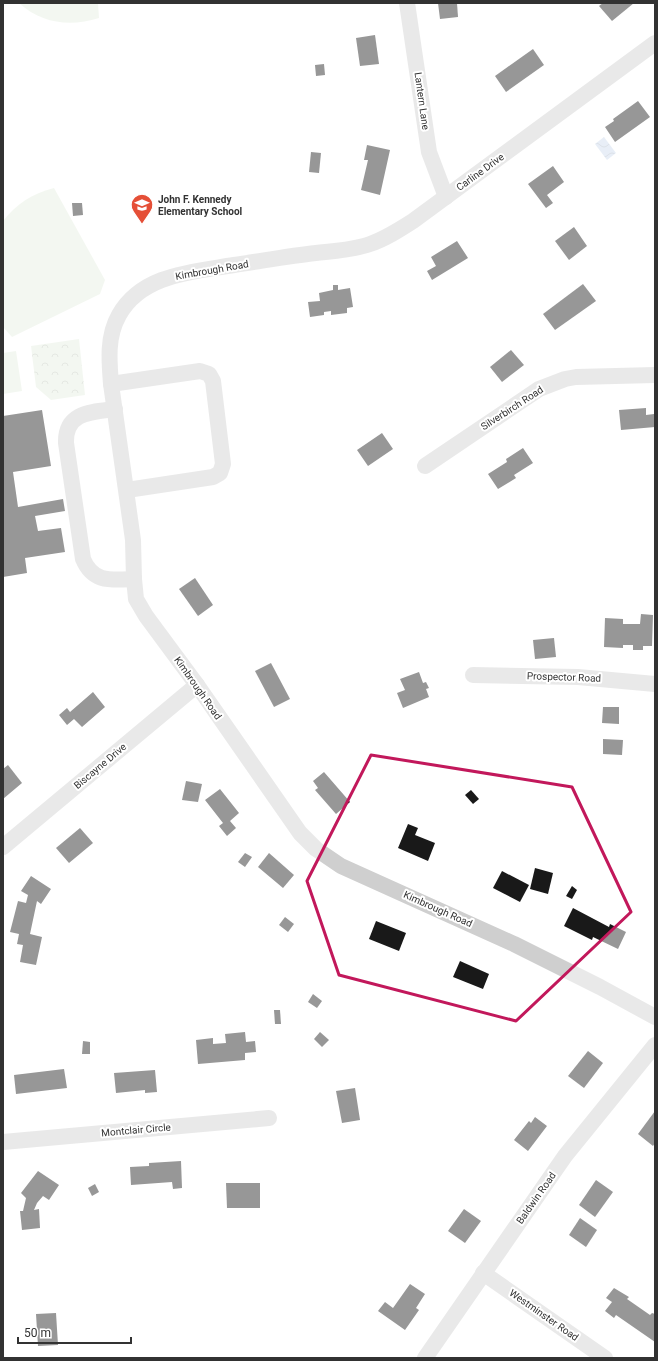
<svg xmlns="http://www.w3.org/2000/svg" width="658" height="1361" viewBox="0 0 658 1361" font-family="Roboto,sans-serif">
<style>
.park{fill:url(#park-crowns)}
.pitch{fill:#e5eee0}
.water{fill:url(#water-waves)}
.building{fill:#191919}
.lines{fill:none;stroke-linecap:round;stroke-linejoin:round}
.minor{stroke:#cfcfcf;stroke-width:16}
.marked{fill:none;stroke:#c2185b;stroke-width:3;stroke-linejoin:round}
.labels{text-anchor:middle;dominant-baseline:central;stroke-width:4;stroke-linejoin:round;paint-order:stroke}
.street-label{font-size:10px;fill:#323232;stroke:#fff}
.poi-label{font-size:10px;font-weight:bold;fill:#323232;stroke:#fff;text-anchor:start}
</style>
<defs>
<pattern id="park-crowns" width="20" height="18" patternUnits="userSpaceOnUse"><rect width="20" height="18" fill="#e5eee0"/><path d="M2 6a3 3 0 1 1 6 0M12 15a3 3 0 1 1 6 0" fill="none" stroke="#c5cdc1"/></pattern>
<pattern id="water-waves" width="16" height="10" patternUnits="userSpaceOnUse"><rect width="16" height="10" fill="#cddaed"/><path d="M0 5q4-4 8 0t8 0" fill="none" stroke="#b0bccc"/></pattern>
</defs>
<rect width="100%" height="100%" fill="#fff"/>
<path class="park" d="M79,339L85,395L51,400L36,387L31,346Z"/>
<g class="pitch">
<path d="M19,3H98L99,18C71,27 42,24 19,3Z"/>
<path d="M54,188L105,280L100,294L12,337L3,327V221C16,204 33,193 54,188Z"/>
<path d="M16,351L22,391L3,394V353Z"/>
</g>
<path class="water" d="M604,137L616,153L607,160L595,144Z"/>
<g class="building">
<path d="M438,3H457L458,17L440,19Z"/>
<path d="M603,3H634L612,21L599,6Z"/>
<path d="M375,35L379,64L360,66L356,38Z"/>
<path d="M533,49L544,65L506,92L495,76Z"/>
<path d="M324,64L325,75L316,76L315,65Z"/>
<path d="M638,101L650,117L615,142L605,127L614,121L613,119Z"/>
<path d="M367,145L390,150L380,195L361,190L368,160H364Z"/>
<path d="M311,152L321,153L319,173L309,172Z"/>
<path d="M553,166L564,182L547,195L553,203L546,208L528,184Z"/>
<path d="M72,203H82L83,215L73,216Z"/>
<path d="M574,227L587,246L569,260L555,241Z"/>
<path d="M457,241L468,258L432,280L427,271L436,266L431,257Z"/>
<path d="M583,284L596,301L555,330L543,314Z"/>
<path d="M333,285H338V290L350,288L353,307L347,308V313L331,315V311L324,312V315L310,317L308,302L320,301L319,293L333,290Z"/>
<path d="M511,350L524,365L502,382L490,367Z"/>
<path d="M646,408V415L654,414L655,427L621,430L619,410Z"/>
<path d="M42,410L51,466L13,472L18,507L63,499L65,511L35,516L38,531L61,528L65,552L25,558L27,573L3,577V416Z"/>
<path d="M382,433L393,449L368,466L357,450Z"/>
<path d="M523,448L533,463L514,475L516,478L498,489L488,474L507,462L506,459Z"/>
<path d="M195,578L213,605L198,616L179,589Z"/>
<path d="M641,614L653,615L652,646H643V650H633V645H623V648L604,647L605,618L623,619V624H640Z"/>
<path d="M554,638L556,657L535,659L533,640Z"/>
<path d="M271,663L290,699L274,707L255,671Z"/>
<path d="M419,672L423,683L426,682L429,688L426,689L429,697L403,708L397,693L405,690L400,679Z"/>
<path d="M93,692L105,707L82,727L74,719L67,725L59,715L67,708L70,712Z"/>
<path d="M603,707H619V724L602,723Z"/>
<path d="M603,739L623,740L622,755L603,754Z"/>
<path d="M8,765L22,783L3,799V769Z"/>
<path d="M324,772L350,802L336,814L315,790L318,788L313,781Z"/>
<path d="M186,781L202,784L198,802L182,800Z"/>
<path d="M220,789L239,813L230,821L236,828L227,836L219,826L223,823L205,800Z"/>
<path d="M471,790L479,799L473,804L465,795Z"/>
<path d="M408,824L418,828L415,835L435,843L428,861L398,848Z"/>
<path d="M80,828L93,843L69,863L56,848Z"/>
<path d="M245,853L252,857L245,867L238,862Z"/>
<path d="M269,853L294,875L283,888L258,867Z"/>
<path d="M535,868L553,873L548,894L530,889Z"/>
<path d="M502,871L529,885L520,902L493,888Z"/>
<path d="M31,876L51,889L41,904L37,901L30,934L42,937L36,965L20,962L23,945L17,944L19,934L10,932L18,901L26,903L28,895L21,891Z"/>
<path d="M572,886L577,890L572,899L566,896Z"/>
<path d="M573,908L609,927L610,924L626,932L618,949L593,937L592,940L564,926Z"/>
<path d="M285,917L294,924L288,932L279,925Z"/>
<path d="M376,921L406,933L399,951L369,939Z"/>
<path d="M460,961L489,974L483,989L453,977Z"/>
<path d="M313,994L322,1001L317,1008L308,1002Z"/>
<path d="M274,1010H280L281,1024H275Z"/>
<path d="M245,1032L246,1042L255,1041L256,1052L245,1053V1060L198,1064L196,1040L213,1038V1044L226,1043L225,1034Z"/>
<path d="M320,1032L329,1040L322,1047L314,1039Z"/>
<path d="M83,1041L90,1042V1054H82Z"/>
<path d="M588,1051L603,1063L584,1088L568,1076Z"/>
<path d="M64,1069L67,1088L16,1094L14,1075Z"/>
<path d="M155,1070L157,1092L145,1093V1090L116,1093L114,1073Z"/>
<path d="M355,1088L360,1120L342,1123L336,1091Z"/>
<path d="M655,1111V1143L653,1146L638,1134Z"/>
<path d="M535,1117L547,1126L528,1151L514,1140L529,1121L531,1123Z"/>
<path d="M181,1161L182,1188L173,1189L172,1182L131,1185L130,1167L149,1166V1163Z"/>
<path d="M38,1171L59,1185L49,1200L43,1196L37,1203L34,1210L39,1209L40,1228L22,1230L20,1211H23L26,1198L21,1193Z"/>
<path d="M596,1180L613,1192L595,1217L579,1205Z"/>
<path d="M226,1183H260V1208H227Z"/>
<path d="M95,1184L99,1192L92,1196L88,1188Z"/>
<path d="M464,1209L481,1221L465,1243L448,1231Z"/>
<path d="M580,1218L597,1230L586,1247L569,1235Z"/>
<path d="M410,1284L425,1294L416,1308L419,1310L405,1330L378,1311L385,1302L393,1308Z"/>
<path d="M614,1288L629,1297L627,1299L650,1315L652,1313L655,1314V1342L616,1315L614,1318L605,1311L612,1302L606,1298Z"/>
<path d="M56,1313L58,1345L38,1346L36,1314Z"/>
</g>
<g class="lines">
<g class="minor">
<path d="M407,3L429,152L446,197"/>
<path d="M655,43L413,221C399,230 385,239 370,244C353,250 334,251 316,253C288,256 262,261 234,265C193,272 142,274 119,315C107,336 109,360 111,384L133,540L134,579L136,599L146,616L197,685L300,833L316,849L341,866L514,944L600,987L655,1017"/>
<path d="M111,384L200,371L209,374L213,381L223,464L220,473L213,477L127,490"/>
<path d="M115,409C91,412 65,412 66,443L83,559C93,583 111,580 134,579"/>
<path d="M425,466L539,389L565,379L576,377L655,375"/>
<path d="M473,675L578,677L655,684"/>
<path d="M3,847L197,685"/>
<path d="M3,1142L269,1118"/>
<path d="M483,1273L605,1358"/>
<path d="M425,1358L565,1156L655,1045"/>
</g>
</g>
<path d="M0 0H658V1361H0ZM371,755L572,787L631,912L516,1021L339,975L307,881Z" fill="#fff" fill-opacity=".55" fill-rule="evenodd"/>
<path class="marked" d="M371,755L572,787L631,912L516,1021L339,975L307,881Z"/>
<defs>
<g id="school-pin" transform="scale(1.15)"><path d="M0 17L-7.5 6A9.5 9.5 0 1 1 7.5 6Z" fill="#e54f37" stroke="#fff"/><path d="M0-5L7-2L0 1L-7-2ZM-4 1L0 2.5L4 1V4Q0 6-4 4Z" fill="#fff"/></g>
</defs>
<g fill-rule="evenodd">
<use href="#school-pin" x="142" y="205"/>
</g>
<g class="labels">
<g class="street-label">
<text transform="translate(422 101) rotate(82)">Lantern Lane</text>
<text transform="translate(480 172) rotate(-36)">Carline Drive</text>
<text transform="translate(212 270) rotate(-10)">Kimbrough Road</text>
<text transform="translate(512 408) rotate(-33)">Silverbirch Road</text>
<text transform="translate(564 677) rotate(2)">Prospector Road</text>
<text transform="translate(198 688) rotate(55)">Kimbrough Road</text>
<text transform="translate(100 766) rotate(-40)">Biscayne Drive</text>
<text transform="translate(438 909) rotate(24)">Kimbrough Road</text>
<text transform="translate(136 1130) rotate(-5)">Montclair Circle</text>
<text transform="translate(536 1198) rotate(-55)">Baldwin Road</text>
<text transform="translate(544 1315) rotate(35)">Westminster Road</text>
</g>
<g class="poi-label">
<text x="158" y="199">John F. Kennedy<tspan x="158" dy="12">Elementary School</tspan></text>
</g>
</g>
<rect width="658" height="1361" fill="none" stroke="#323232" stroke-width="8"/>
<path d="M18 1337v6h113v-6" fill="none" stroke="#323232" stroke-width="2"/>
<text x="24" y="1337" font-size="12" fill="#323232" stroke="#ffffff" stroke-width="3" paint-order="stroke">50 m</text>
</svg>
